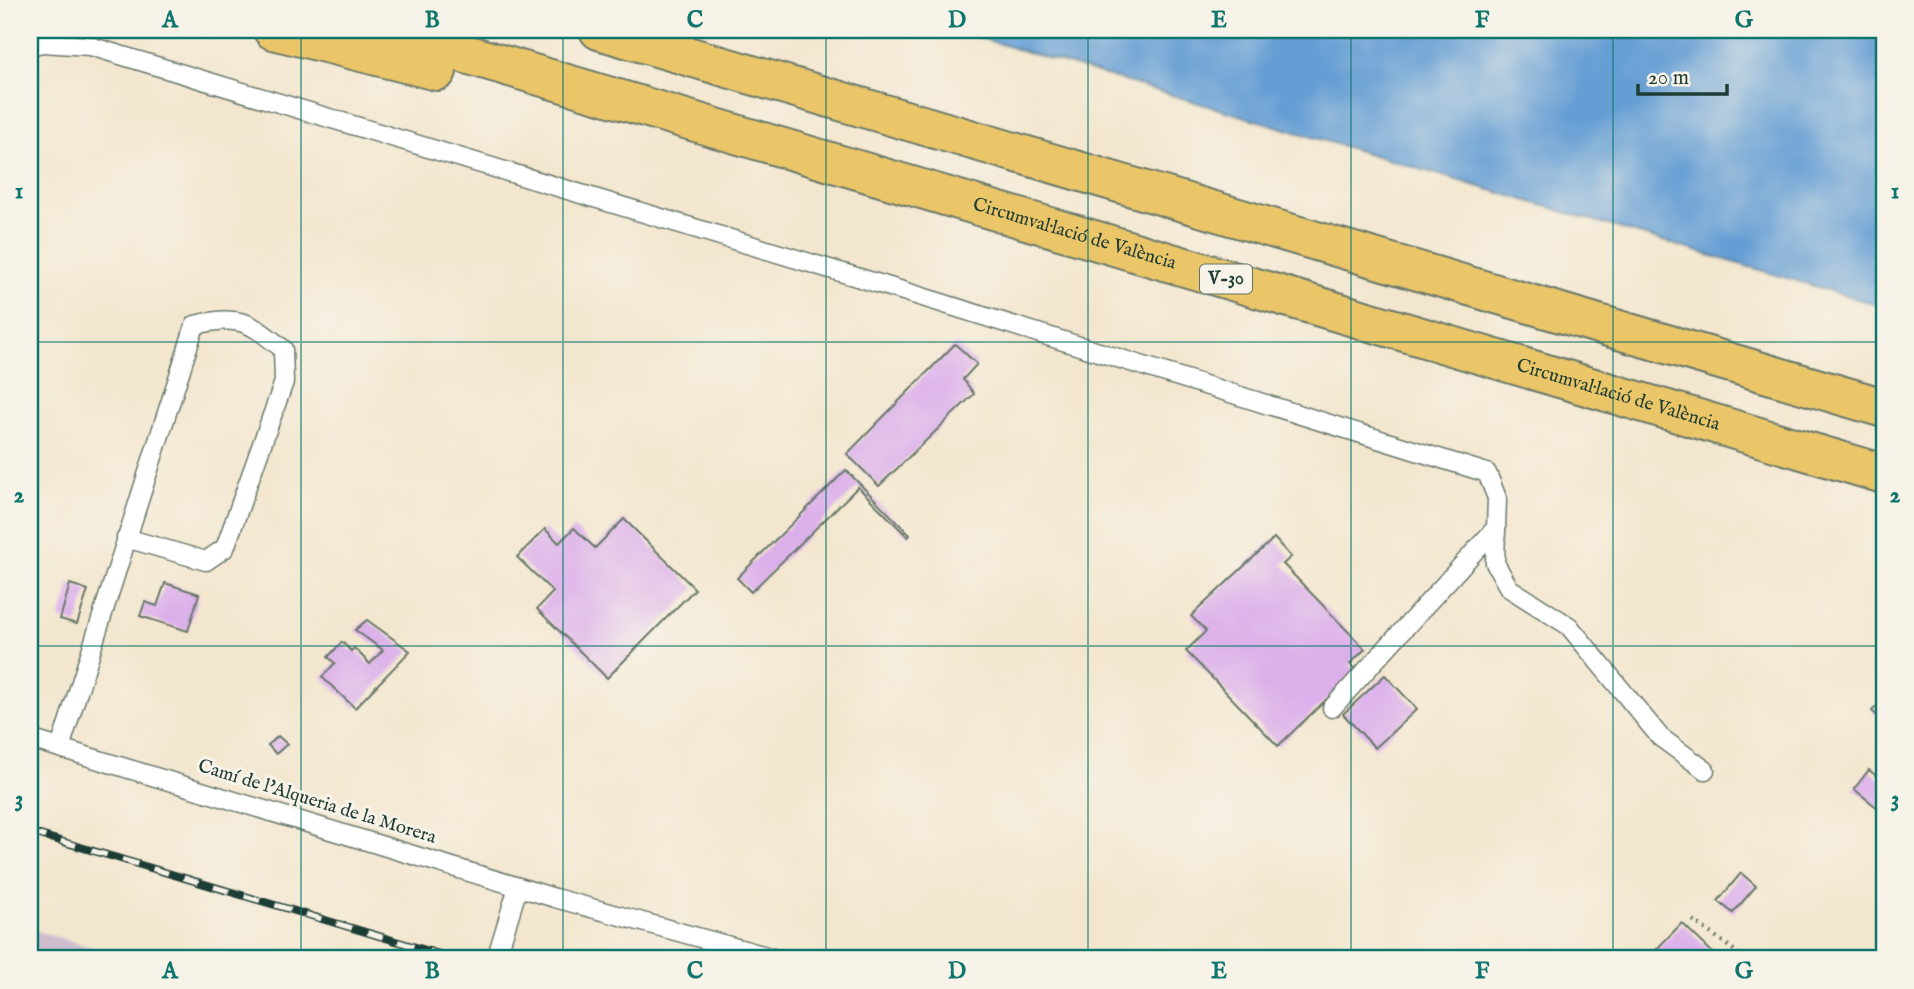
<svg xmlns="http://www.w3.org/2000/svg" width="1914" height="989" viewBox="0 0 1914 989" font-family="'IM FELL English',serif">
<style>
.industrial{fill:#cfbdce}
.water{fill:#659ed4;stroke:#426e84;stroke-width:2}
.building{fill:#dbafea}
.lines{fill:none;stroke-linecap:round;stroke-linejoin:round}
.lane-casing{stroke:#69786a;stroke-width:21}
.highway-casing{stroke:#69786a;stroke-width:42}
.path{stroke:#69786a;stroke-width:4.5;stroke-dasharray:2 5;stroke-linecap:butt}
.lane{stroke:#fff;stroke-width:18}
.highway{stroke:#ebc669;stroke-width:38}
.rail-casing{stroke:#1f3d34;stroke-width:8}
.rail{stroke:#f7f3e8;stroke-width:5;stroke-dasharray:16;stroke-linecap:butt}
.grid{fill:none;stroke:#0f766e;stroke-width:2;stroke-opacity:0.55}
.labels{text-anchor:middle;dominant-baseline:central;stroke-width:6;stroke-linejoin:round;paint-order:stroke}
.shield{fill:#f7f3e8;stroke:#60746a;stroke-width:2}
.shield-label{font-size:18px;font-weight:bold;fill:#1f3d34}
.street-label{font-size:19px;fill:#1f3d34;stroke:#f7f3e8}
.neatline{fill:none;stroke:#0f766e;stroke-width:2.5}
.grid-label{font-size:23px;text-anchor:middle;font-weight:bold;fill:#0f766e}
</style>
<rect width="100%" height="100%" fill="#f7f3e8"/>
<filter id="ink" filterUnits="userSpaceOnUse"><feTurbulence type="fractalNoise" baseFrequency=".0143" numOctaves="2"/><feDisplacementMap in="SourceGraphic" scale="14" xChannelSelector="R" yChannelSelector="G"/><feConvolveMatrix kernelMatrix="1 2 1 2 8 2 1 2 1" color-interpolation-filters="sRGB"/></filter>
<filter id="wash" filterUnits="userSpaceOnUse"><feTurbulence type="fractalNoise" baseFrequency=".00686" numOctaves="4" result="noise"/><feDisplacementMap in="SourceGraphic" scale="28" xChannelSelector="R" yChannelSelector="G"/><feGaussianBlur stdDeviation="1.57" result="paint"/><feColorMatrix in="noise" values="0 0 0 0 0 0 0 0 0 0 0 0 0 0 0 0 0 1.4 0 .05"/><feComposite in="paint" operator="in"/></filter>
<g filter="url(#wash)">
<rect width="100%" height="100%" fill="#f3e6ce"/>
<path class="industrial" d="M30,929L131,959H30Z"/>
<path class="water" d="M953,30H1884V307Z"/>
<g id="blocks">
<g class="building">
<path d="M955,344L977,364L963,379L974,394L879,486L847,454Z"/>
<path d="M846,470L910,535L908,537L858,487L751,592L737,578Z"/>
<path d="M624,519L695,589L607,678L537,609L553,592L517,557L545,529L559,543L574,528L595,548Z"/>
<path d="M1274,538L1291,557L1283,564L1365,649L1350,664L1356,671L1278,746L1186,651L1206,631L1191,616Z"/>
<path d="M165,583L199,594L188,631L140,616L145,602L157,606Z"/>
<path d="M70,584L88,590L77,624L60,619Z"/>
<path d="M367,620L410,651L355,708L322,677L335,663L328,657L342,642L351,651L354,648L370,664L383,650L355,630Z"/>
<path d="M1385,675L1417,709L1375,748L1343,714Z"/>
<path d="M1884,698V722L1872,711Z"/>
<path d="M278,736L287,744L276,754L268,745Z"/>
<path d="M1869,770L1884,782V813L1854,789Z"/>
<path d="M1741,873L1756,886L1733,913L1718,901Z"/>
<path d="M1682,923L1719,959H1647Z"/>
</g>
</g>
</g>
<g filter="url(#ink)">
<use href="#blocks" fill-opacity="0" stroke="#69786a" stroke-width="2"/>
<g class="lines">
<g class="lane-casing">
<g id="lane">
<path d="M30,46L42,43L90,46L903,291L1487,473L1497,498L1495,563L1509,588L1569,626L1660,737L1705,770"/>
<path d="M1332,708L1494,530"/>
<path d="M30,739L555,898L777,959"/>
<path d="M60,748L195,325C241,315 248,321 283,349L284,382L225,548L206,561L126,538"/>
<path d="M496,959L518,887"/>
</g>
</g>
<g class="highway-casing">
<g id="highway">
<path d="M273,30L437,71"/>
<path id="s1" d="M385,30L1884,474"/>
<path d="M599,30L1884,408"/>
</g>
</g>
<path class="path" d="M1693,920L1746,959"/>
<use href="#lane" class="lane"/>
<use href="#highway" class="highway"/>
<g class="rail-casing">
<path id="rail" d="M30,832L456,959"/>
</g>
<use href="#rail" class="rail"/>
</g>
</g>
<path class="grid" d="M301,30V959M563,30V959M826,30V959M1088,30V959M1351,30V959M1613,30V959M30,342H1884M30,646H1884"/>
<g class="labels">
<rect class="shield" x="1200" y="264.5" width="52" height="29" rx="5"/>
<g class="shield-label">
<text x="1226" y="279">V-30</text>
</g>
<g class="street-label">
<text stroke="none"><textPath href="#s1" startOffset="719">Circumval·lació de València</textPath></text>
<text stroke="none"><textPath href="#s1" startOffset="1286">Circumval·lació de València</textPath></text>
<text transform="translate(317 802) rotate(17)">Camí de l'Alqueria de la Morera</text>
</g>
</g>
<rect width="1914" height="989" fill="none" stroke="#f7f3e8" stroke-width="77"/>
<path d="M1638 84v10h89v-10" fill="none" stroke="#1f3d34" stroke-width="3.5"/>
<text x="1648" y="84" font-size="21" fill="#1f3d34" stroke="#f7f3e8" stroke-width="5" paint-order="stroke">20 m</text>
<rect x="38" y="38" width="1838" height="912" class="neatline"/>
<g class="grid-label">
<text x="170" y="27">A</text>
<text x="432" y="27">B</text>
<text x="695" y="27">C</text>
<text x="957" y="27">D</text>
<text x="1219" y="27">E</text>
<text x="1482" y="27">F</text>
<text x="1744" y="27">G</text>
<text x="19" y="198">1</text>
<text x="1895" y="198">1</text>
<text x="19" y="502">2</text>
<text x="1895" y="502">2</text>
<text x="19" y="806">3</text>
<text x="1895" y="806">3</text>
<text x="170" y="978">A</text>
<text x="432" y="978">B</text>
<text x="695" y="978">C</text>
<text x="957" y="978">D</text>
<text x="1219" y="978">E</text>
<text x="1482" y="978">F</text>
<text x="1744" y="978">G</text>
</g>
</svg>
